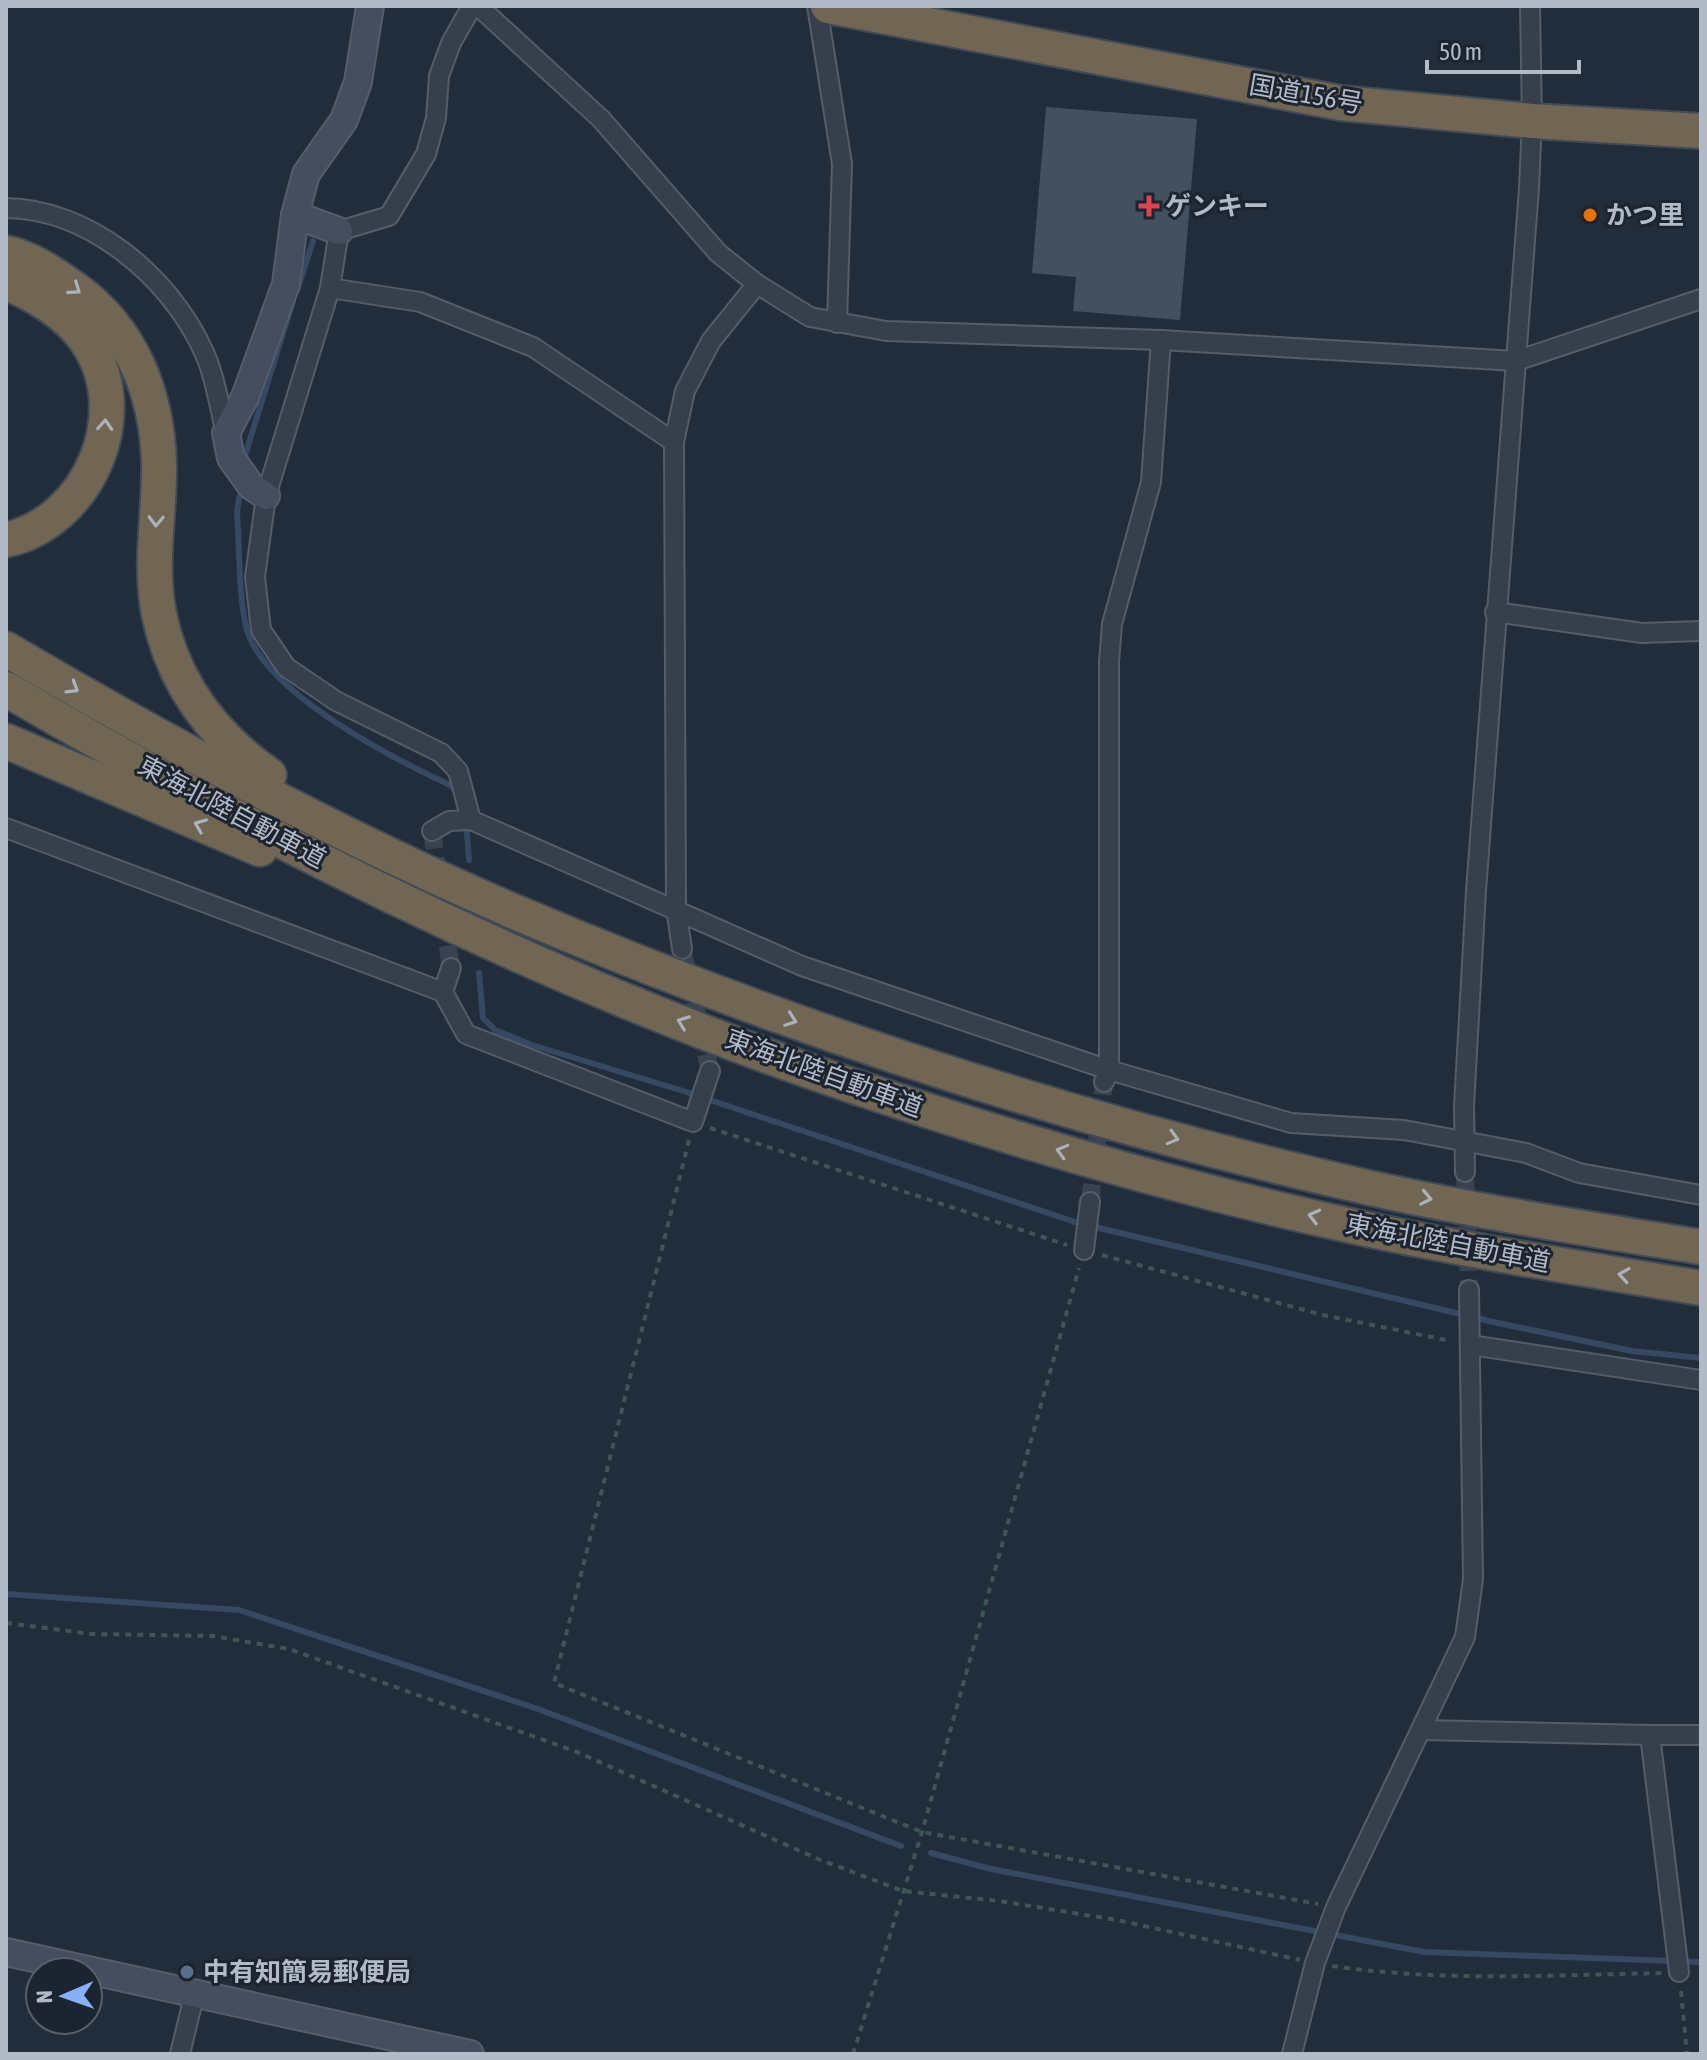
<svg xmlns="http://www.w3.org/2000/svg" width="1707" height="2060" viewBox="0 0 1707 2060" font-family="'Asap Condensed','Noto Sans JP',sans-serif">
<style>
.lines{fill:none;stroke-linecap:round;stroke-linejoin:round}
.stream{stroke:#364862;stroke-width:6}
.building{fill:#435060}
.street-tunnel{stroke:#384250;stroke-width:18;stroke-dasharray:18 9;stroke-linecap:butt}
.street-casing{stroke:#545d69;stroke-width:22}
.secondary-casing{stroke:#545d69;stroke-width:30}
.highway-casing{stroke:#414a56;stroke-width:38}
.path{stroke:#3f5556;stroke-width:4;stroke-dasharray:6 6;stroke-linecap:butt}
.street{stroke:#363f4b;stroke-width:18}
.secondary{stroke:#444e5e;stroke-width:26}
.highway{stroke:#716653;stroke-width:34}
.oneway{stroke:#acb2bb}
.health-dot{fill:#e0444e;stroke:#1c2430;stroke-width:3}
.food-dot{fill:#e8710a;stroke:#1c2430;stroke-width:3}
.service-dot{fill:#5c6f8a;stroke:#1c2430;stroke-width:3}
.labels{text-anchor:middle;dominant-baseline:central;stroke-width:6;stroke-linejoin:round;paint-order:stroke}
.street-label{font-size:26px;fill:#b2bac7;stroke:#1c2430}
.poi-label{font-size:26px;font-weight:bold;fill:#b2bac7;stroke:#1c2430;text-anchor:start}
</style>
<rect width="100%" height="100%" fill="#222d3b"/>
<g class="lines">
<g class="stream">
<path d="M297,291L313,241"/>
<path d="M243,462L293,301"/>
<path d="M239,497L237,513C240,548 238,597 247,630C266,694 394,759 452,786L456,792"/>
<path d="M466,821L469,860"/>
<path d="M479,973L483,1018L495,1030L532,1045L680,1090L1078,1223L1498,1323L1632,1351L1701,1358"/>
<path d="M6,1594L239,1610L538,1709L901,1846"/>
<path d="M931,1853L991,1869L1424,1952L1701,1962"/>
</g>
</g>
<path class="building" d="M1046,107L1197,119L1180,320L1073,311L1076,277L1032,273Z"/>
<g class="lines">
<g class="street-tunnel">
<path d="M432,831L439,882"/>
<path d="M444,919L451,968"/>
<path d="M682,949L710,1071"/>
<path d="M1465,1172L1469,1290"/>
<path d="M1090,1202L1104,1082"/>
</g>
<g class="street-casing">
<g id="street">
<path d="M478,6L601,119L718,253L757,284L810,317L886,331L1161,340L1516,361L1701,299"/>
<path d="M817,6L842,164L837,323"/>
<path d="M6,208C89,209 169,276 203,350C215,375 219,406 226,433"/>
<path d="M330,288L420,302L533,347L674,442"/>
<path d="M1495,612L1642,633L1701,631"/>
<path d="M471,820L458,771L441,753L336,701L286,667L261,630L255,577L266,496L330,288L339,231L389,216L426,154L436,118L439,76L451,43L472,6"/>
<path d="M6,828L443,992L466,1034L693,1122L710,1071"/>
<path d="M432,831L449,821L471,820L802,966L1109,1070L1291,1123L1404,1130L1526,1153L1579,1173L1701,1195"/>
<path d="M682,949L676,908L674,442L685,391L711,341L757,284"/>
<path d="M443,992L451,968"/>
<path d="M1104,1082L1109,1070V662L1112,624L1151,482L1161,340"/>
<path d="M1465,1172L1464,1106L1476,891L1529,188L1532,121L1530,6"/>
<path d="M1084,1250L1090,1202"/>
<path d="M1471,1345L1701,1380"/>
<path d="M1422,1730L1650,1735"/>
<path d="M1679,1972L1650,1735H1701"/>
<path d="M180,2054L194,1996"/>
<path d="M1292,2054L1315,1963L1336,1907L1465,1637L1473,1579L1469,1290"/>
</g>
</g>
<g class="secondary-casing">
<g id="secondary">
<path d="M295,215L339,231"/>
<path d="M266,496L251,486L231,458L226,433L245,397L286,284L295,215L306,174L344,120L358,82L370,6"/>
<path d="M6,1952L470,2054"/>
</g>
</g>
<g class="highway-casing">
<g id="highway">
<path d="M828,6L1341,103L1532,121L1701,131"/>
<path d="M6,253C31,258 55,275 75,289C132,330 157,394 159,463C160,513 149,564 159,614C173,683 213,736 269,775"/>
<path d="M6,282C35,295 66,312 85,339C137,411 90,521 6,540"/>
<path d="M6,649C169,745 340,837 515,912C790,1029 1078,1122 1370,1188C1479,1212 1590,1229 1701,1247"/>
<path d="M6,689C274,846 558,987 853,1086C1019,1142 1189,1191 1361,1228C1473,1252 1587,1269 1701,1288"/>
<path d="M6,741L260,849"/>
</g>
</g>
<g class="path">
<path d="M710,1128L1067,1245"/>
<path d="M689,1140L554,1683L922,1832L1318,1904"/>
<path d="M1102,1255L1323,1315L1451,1341"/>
<path d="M6,1623L92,1634L213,1636L289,1649L577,1752L818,1859L903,1891L999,1901L1117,1920L1300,1960"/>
<path d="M1332,1966C1441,1982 1553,1975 1663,1973"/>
<path d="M1681,1991L1687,2054"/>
<path d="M853,2054L922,1832L1079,1268"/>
</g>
<use href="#street" class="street"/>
<use href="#secondary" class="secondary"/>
<use href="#highway" class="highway"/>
</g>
<defs><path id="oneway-chevron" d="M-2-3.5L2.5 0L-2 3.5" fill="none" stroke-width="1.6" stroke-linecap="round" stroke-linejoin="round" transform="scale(2)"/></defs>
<g class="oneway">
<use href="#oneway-chevron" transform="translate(75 289) rotate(35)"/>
<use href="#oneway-chevron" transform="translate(105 425) rotate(-86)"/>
<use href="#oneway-chevron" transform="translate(156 521) rotate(92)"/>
<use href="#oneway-chevron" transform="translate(73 688) rotate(31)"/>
<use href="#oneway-chevron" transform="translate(200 825) rotate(-158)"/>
<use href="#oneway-chevron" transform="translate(791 1020) rotate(20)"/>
<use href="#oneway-chevron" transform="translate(683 1022) rotate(-159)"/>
<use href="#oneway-chevron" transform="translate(1173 1138) rotate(16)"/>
<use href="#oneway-chevron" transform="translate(1062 1151) rotate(-164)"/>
<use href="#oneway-chevron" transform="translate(1426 1198) rotate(11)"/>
<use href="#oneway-chevron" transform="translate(1314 1216) rotate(-166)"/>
<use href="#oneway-chevron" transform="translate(1624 1275) rotate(-171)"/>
</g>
<path class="health-dot" d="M1145 194h8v8h8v8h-8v8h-8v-8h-8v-8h8z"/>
<circle class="food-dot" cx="1590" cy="215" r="8"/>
<circle class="service-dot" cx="187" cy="1972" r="8"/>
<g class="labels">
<g class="street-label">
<text transform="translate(1306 94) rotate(10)">国道156号</text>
<text transform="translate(232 812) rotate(28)">東海北陸自動車道</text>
<text transform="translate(824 1073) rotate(20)">東海北陸自動車道</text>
<text transform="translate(1448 1243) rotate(11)">東海北陸自動車道</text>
</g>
<g class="poi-label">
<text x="1165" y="206">ゲンキー</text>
<text x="1606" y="215">かつ里</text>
<text x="203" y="1972">中有知簡易郵便局</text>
</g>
</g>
<rect width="1707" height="2060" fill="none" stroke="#b2bac7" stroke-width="16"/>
<g transform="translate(64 1996) rotate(268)"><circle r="38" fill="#1c2430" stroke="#58606c" stroke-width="2"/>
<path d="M0-6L14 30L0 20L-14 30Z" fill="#86b1f7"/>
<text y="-12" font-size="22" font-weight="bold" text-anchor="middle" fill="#b2bac7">N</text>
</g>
<path d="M1427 60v12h152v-12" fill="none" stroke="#b2bac7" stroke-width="4"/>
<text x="1439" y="60" font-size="24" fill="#b2bac7" stroke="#1c2430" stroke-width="6" paint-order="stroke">50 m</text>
</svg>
